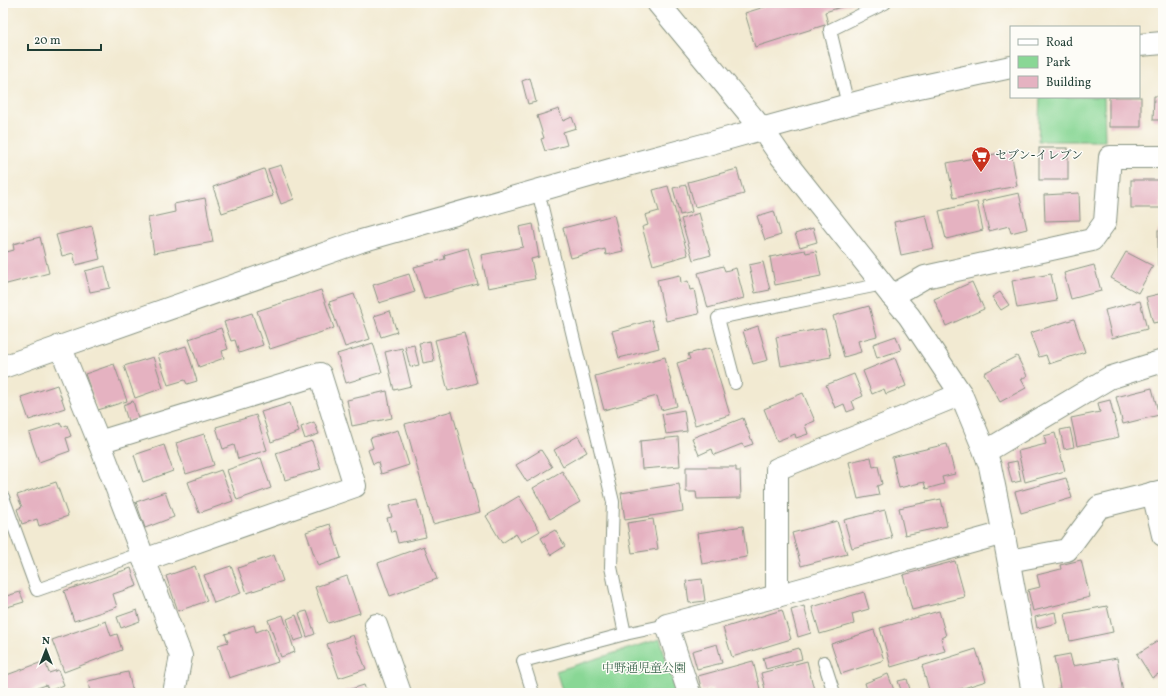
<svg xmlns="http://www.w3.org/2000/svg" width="1166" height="696" viewBox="0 0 1166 696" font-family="Vollkorn,'Noto Serif JP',serif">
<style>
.green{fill:#89d795;stroke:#548a64}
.building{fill:#e5b2c1}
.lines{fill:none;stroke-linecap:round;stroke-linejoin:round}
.lane-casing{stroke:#889483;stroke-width:14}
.street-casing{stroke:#889483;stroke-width:24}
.secondary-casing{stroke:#889483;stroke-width:24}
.lane{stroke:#fff;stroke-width:12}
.street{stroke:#fff;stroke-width:22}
.secondary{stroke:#fff;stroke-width:22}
.labels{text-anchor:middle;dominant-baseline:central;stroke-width:3;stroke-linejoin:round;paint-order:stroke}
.poi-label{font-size:12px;fill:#1f3d34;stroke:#fdfcf7;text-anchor:start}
.park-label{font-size:12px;fill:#3a644c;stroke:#fdfcf7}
</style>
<rect width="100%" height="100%" fill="#fdfcf7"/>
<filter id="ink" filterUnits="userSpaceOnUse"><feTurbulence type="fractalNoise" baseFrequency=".025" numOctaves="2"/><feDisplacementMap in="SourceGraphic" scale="8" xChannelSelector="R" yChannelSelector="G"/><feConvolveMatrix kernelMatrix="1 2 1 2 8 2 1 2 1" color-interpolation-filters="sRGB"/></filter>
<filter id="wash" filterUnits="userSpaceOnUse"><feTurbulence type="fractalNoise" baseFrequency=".012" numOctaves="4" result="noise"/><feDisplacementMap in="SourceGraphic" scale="16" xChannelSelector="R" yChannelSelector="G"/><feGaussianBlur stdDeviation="0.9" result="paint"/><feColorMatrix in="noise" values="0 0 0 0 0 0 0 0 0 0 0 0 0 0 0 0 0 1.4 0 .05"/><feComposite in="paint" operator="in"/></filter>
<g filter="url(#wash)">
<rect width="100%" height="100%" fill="#f2ead2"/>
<g class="green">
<path d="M1040,97H1104L1105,141H1038Z"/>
<path d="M660,639L677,693H563L556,671Z"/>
</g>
<g id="blocks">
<g class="building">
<path d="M777,3H854L825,12L828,24L755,47L745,13Z"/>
<path d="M530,78L536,102L528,104L522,81Z"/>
<path d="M1154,96H1163V120H1153Z"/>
<rect x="1109" y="97" width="32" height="30"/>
<path d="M559,109L563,121L572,117L576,128L563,132L567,145L545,151L541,139L544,138L537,116Z"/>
<rect x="1039" y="148" width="29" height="32"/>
<path d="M1011,151L1017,186L954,198L947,163Z"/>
<path d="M281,165L294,199L281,204L268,169Z"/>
<path d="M264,169L273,196L222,213L213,187Z"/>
<path d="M737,169L744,194L695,207L688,182Z"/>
<rect x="1131" y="180" width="30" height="28"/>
<path d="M686,185L692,212L680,215L673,188Z"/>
<path d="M668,186L688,255L653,265L642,227L648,225L645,215L659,211L653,190Z"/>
<path d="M1019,193L1027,229L1011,233L1009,226L989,231L982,201Z"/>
<path d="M1079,193L1080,220L1045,221L1044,195Z"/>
<path d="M205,198L213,242L154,253L148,218L175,212L174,204Z"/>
<path d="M977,202L983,230L946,239L939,211Z"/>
<path d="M774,211L781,235L765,240L757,216Z"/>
<path d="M699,213L711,255L693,260L681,219Z"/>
<path d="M614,215L623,251L606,255L605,249L571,258L563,228Z"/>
<path d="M926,215L934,248L901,255L894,222Z"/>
<path d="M533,224L539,257L531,259L535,279L488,288L481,255L523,247L519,227Z"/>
<path d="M92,226L100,259L76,265L73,253L62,256L56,235Z"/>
<path d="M813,228L817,242L800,247L795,234Z"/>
<rect x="1158" y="230" width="5" height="35"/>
<path d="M40,237L49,273L3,285V253L14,250L13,244Z"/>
<path d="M468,248L478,284L424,299L414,267L445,259L444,255Z"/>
<path d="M805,250L806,253L816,251L821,276L775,285L770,257Z"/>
<path d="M1126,252L1153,266L1138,293L1111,278Z"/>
<path d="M763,262L770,290L755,293L749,265Z"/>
<path d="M1094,265L1101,291L1071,299L1064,273Z"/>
<path d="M105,266L110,288L90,292L85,271Z"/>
<path d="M723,266L725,271L736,268L744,298L708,308L698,273Z"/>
<path d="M409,274L415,292L379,303L373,285Z"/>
<path d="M1051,274L1057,301L1017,308L1012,281Z"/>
<path d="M680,275L681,283L688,281L690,290L694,289L699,314L666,321L657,280Z"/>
<path d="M972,282L984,309L946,326L934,299Z"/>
<path d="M321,290L334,328L270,349L257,311Z"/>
<path d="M1000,292L1009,305L1001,310L992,297Z"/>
<path d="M1163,293V321L1153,323L1146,297Z"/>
<path d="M354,294L370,339L345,347L329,302Z"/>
<path d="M1140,301L1147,329L1112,338L1105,310Z"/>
<path d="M869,306L877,336L858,341L861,352L844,357L833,316Z"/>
<path d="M390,311L397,332L381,337L374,316Z"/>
<path d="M252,313L263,345L239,353L235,340L231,341L224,322Z"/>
<path d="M1074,319L1085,352L1049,364L1046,355L1039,357L1030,333Z"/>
<path d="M652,320L659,348L619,358L612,331Z"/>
<path d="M758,326L768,360L753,364L743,331Z"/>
<path d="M221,328L228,349L222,351L224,358L199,367L189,339Z"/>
<path d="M825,328L831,357L781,366L776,337Z"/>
<path d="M464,333L477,383L448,391L435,340Z"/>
<path d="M896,336L901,350L877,358L873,344Z"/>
<path d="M430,341L434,361L423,363L419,343Z"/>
<path d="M373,343L382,372L346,383L337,354Z"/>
<path d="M414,345L419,365L410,367L405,347Z"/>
<path d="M186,346L197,381L187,384L185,380L168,385L158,355Z"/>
<path d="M402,348L411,386L394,390L385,352Z"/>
<path d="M710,348L730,415L695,425L677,363L690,359L688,354Z"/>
<path d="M1017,356L1027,376L1021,379L1026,388L1000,402L984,373Z"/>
<path d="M153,357L163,388L135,398L124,366Z"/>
<path d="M665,357L677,406L661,410L657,396L604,410L595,376Z"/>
<path d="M895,358L906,386L886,394L884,389L872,394L863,371Z"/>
<path d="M114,364L127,401L98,410L85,374Z"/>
<path d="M854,374L863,396L852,401L855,409L847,412L844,404L835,408L826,385Z"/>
<path d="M57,385L65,408L29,420L21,397Z"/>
<path d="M1152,388L1159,415L1123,424L1116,397Z"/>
<path d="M387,391L392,418L352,426L347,400Z"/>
<path d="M803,393L815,421L805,425L808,434L796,438L795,434L777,441L764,409Z"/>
<path d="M1110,400L1119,437L1077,446L1071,418L1100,412L1098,403Z"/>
<path d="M133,401L138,418L128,421L123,405Z"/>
<path d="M290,403L299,432L271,442L261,412Z"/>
<path d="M684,410L687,431L666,434L662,414Z"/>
<path d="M452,411L480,512L433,524L405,424Z"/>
<path d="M256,415L267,450L238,459L234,445L223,449L216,427Z"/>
<path d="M743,418L753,444L744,447L742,444L714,455L712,449L699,455L692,438Z"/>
<path d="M314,422L319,434L305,439L301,427Z"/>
<path d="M60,423L62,427L67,425L71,436L66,438L70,451L39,462L29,433Z"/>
<path d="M1070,428L1074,447L1064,449L1060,430Z"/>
<path d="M398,430L409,465L381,474L378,462L373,464L368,450L373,448L370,438Z"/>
<path d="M1055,433L1065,471L1025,482L1018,451L1046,444L1044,436Z"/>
<path d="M204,434L214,465L186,474L176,443Z"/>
<path d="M578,436L587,452L563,466L554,450Z"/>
<path d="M678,437L680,466L642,469L640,441Z"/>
<path d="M312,441L321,469L285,480L276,453Z"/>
<path d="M947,444L955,474L942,477L944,484L926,489L924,482L899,488L892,457Z"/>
<path d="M164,445L173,471L143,482L134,455Z"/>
<path d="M541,450L552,467L527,482L516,465Z"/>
<path d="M871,457L873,467L878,466L882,484L877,486L879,495L858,499L849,462Z"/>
<path d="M261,458L271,488L237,500L227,470Z"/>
<path d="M1017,461L1021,481L1012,483L1007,463Z"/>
<path d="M686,467H736V471H740L741,498L697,499L696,492H686Z"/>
<path d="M221,470L233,501L199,513L188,482Z"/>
<path d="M562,471L580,502L550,519L533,488Z"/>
<path d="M1066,478L1072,498L1021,513L1015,492Z"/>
<path d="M56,482L68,516L39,526L37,519L22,524L17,509L22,507L17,495Z"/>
<path d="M679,484L683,511L625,520L621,493Z"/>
<path d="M165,492L174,517L145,528L136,502Z"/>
<path d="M519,496L540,531L521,542L516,534L502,543L486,516Z"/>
<path d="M941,499L947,526L905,535L899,508Z"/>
<path d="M417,500L426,537L398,543L395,531L391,532L387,518L392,517L389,506Z"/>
<path d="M885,510L892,538L852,548L844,520Z"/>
<path d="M653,519L658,549L632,553L627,523Z"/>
<path d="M837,521L847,554L801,566L792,533Z"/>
<path d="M330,524L341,558L318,566L306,532Z"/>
<path d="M743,526L747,557L702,564L697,533Z"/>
<path d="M555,530L565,546L551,555L541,538Z"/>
<path d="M424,546L437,579L390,596L378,563Z"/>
<path d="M274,555L283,581L247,593L238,568Z"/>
<path d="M1081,560L1090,597L1033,611L1028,590L1040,587L1037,575L1061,569L1060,565Z"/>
<path d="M955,561L965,597L912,610L903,575Z"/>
<path d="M195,566L207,601L178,611L166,576Z"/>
<path d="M231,566L241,593L214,603L204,575Z"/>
<path d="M131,568L137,586L113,594L117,607L74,621L64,591Z"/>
<path d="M347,576L360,613L328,623L315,587Z"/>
<path d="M702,579L705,601L689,603L686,581Z"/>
<path d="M20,592L24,602L4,608L3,597Z"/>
<path d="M864,592L869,609L852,614L854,624L820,634L812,607Z"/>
<path d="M804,606L811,633L798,637L791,610Z"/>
<path d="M1107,606L1113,632L1070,641L1064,614Z"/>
<path d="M137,610L140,621L121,628L117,617Z"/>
<path d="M782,610L791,639L732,657L723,628Z"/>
<path d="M307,611L315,634L307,637L299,613Z"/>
<path d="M939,611L946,636L941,638L945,651L891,667L880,628Z"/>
<path d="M1055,612L1057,623L1037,628L1035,617Z"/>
<path d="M283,615L295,652L281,657L268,620Z"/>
<path d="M296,615L304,638L294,641L287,619Z"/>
<path d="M106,621L111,636L117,634L122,650L64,672L52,640Z"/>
<path d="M254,625L256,632L267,628L278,662L229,678L218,645L228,642L225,634Z"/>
<path d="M874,630L884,660L841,674L831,644Z"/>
<path d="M353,635L366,669L339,678L327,644Z"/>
<path d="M1163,638V671L1152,678L1137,654Z"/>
<path d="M717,644L722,663L697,669L692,651Z"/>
<path d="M799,648L802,659L766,669L763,658Z"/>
<path d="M976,649L986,681L954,691L955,693H930L922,666Z"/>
<path d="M1070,654L1073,666L1117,658L1123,693H1057L1056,689L1060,688L1054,657Z"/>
<path d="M45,661L49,673L58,670L64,685L49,691L46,685L24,693H5L3,687V681L5,680L4,676Z"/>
<path d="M753,661L761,693H714L713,688L702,691L698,676Z"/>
<path d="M807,661L814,690L804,693H766L761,673Z"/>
<path d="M128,672L133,693H90L88,681Z"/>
<path d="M888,674L895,693H868L865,683Z"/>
<path d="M907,679L911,693H902L898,681Z"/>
<path d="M364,685L367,693H346L345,691Z"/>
<path d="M1138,688L1141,693H1129Z"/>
</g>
</g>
</g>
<g filter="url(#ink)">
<use href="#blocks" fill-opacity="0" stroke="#889483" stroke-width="1"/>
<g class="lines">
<g class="lane-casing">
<g id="lane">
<path d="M848,105L830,30L885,3"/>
<path d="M538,191L613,502L611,567L625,634L667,625"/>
<path d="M735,383L718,318L883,284"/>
<path d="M3,497L37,590L142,553"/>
<path d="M824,662L834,693"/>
<path d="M533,693L523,661L625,634"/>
</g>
</g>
<g class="street-casing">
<g id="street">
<path d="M892,296L925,277L1092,240L1105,222L1110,157H1163"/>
<path d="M60,346L99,442L181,656L174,693"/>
<path d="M99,442L320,374L355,486L144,560"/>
<path d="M985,452L1109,378L1163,361"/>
<path d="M1153,493L1163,535"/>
<path d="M1009,561L1067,550L1099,507L1163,491"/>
<path d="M777,596V469L961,394"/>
<path d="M376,625L400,693"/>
<path d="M689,693L667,625L777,596L1004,533"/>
</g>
</g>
<g class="secondary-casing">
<g id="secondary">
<path d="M658,3L762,129L780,155L892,296L909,316L961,394L985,452L990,466L1001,520L1033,693"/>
<path d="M1139,45L1163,43"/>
<path d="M3,367L361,241L624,166L711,143L848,105L905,90L1011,67"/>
</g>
</g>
<use href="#lane" class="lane"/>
<use href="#street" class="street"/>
<use href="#secondary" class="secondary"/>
</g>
</g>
<defs>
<g id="supermarket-pin" transform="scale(1)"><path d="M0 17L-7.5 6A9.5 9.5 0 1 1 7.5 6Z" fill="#c8321e" stroke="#fdfcf7"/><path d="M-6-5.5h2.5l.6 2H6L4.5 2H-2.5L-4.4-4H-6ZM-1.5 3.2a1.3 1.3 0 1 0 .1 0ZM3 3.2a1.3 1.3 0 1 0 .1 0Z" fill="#fff"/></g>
</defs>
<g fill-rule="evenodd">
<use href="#supermarket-pin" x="981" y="156"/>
</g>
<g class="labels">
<g class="poi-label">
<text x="995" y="156">セブン-イレブン</text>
</g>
<g class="park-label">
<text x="644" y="669">中野通児童公園</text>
</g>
</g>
<rect width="1166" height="696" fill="none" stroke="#fdfcf7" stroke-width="16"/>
<rect x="1010" y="26" width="130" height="72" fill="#fdfcf7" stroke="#a4b0a9"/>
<rect x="1018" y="39" width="20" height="6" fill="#ffffff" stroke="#a4b0a9"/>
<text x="1046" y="46" font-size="12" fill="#1f3d34">Road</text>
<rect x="1018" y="56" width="20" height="12" fill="#89d795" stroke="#a4b0a9"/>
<text x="1046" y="66" font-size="12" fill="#1f3d34">Park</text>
<rect x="1018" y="76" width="20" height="12" fill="#e5b2c1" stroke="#a4b0a9"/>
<text x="1046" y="86" font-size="12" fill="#1f3d34">Building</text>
<g transform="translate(46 650)" stroke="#fdfcf7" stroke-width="3" paint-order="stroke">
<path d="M0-3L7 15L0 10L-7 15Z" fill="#1f3d34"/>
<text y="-6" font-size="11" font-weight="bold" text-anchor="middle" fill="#1f3d34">N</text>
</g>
<path d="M28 44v6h73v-6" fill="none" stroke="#1f3d34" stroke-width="2"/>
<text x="34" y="44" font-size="12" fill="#1f3d34" stroke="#fdfcf7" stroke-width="3" paint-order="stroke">20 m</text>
</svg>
